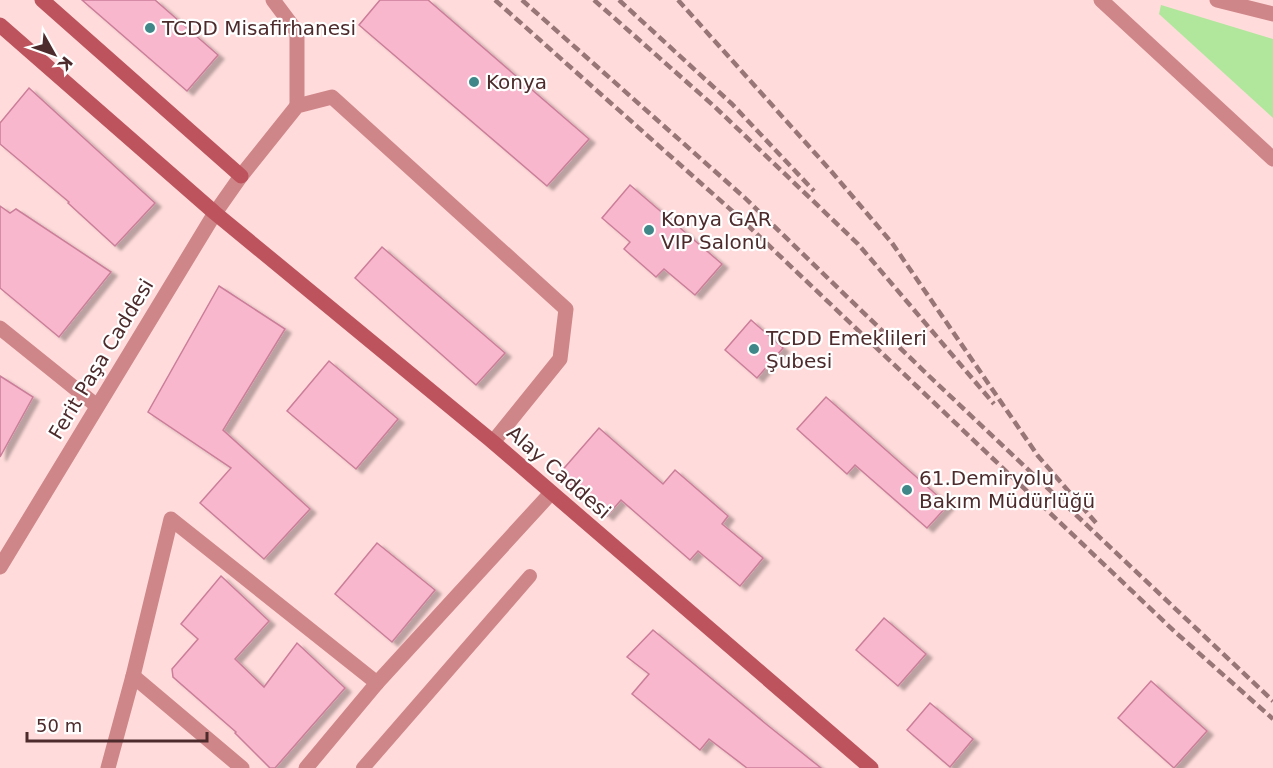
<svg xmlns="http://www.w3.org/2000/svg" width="1273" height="768" viewBox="0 0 1273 768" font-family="'DejaVu Sans',sans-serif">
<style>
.green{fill:#b1e79c}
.building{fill:#f8b7cc;stroke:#cb7e99;stroke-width:1.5;filter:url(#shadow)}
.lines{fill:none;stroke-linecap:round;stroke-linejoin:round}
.lane{stroke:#cf8689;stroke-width:14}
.street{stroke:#cf8689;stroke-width:15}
.secondary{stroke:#bd545d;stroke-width:15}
.rail{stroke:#987576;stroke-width:4.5;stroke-dasharray:9 4.5;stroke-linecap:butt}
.poi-dot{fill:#3f8789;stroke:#fff;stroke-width:2}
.labels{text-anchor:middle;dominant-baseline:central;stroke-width:4.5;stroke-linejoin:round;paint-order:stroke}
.poi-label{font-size:20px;fill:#4d2b2c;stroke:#fff;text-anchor:start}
.street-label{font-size:20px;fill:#4d2b2c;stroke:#fff}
</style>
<defs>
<filter id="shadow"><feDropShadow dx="6" dy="4" stdDeviation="1.5" flood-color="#0004"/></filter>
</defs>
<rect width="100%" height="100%" fill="#ffdbdb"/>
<path class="green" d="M1161,5L1273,39V118L1159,14Z"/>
<g class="building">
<path d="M82,0H155L218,55L187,91Z"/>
<path d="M380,0H428L589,139L547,186L359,25Z"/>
<path d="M29,88L155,203L115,246L68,203L69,202L0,144V123Z"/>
<path d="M630,185L722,264L695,295L664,269L656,277L624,249L630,242L602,218Z"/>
<path d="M0,206L10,213L16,209L111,272L59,337L0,288Z"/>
<path d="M382,247L505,353L476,385L355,278Z"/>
<path d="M219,286L285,329L223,430L310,509L264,559L200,503L231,468L148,412Z"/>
<path d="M751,320L783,348L757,378L725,350Z"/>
<path d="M329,361L398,419L356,469L287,411Z"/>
<path d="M0,376L33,397L0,457Z"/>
<path d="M826,397L948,505L927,528L855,465L847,474L797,429Z"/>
<path d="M599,428L663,484L675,470L728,516L722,524L763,558L740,586L698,551L690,560L621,500L607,516L559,474Z"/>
<path d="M377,543L435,590L392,642L335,594Z"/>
<path d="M221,576L269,621L235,659L264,687L297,643L345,688L275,768H270L235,733L236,732L173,677L172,669L198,639L181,624Z"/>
<path d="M884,618L926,654L898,686L856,650Z"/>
<path d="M653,630L766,724L821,768H747L709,739L700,750L632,694L649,674L627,657Z"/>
<path d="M1151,681L1207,731L1174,768L1118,718Z"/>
<path d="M930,703L973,739L950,767L907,730Z"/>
</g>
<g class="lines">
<path class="lane" d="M363,768L530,576"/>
<g class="street">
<path d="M273,0L297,32V106"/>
<path d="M1101,0L1273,159"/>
<path d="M1217,0L1273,14"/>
<path d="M0,328L97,406"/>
<path d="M0,567L215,213L241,176L297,106L332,97L566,309L560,359L493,442"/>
<path d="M133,676L242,768"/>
<path d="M108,768L133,676L171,519L377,683"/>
<path d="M306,768L377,683L551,493"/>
</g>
<g class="secondary">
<path d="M42,0L241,176"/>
<path d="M0,25L215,213L493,442L871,768"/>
</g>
<g class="rail">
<path d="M495,0L740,218L1174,631L1273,719"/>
<path d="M522,0L745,198L929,376L1273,701"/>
<path d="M594,0L715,107L858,244L994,404"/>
<path d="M619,0L732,104L814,191"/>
<path d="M678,0L831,171L892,243L1038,456L1097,524"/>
</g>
</g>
<g class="poi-dot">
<circle cx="150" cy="28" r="6"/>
<circle cx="474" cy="82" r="6"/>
<circle cx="649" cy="230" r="6"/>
<circle cx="754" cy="349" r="6"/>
<circle cx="907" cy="490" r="6"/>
</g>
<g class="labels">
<g class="poi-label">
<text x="162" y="28">TCDD Misafirhanesi</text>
<text x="486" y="82">Konya</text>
<text x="661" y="219">Konya GAR<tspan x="661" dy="23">VIP Salonu</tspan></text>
<text x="766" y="338">TCDD Emeklileri<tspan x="766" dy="23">Şubesi</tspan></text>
<text x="919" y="478">61.Demiryolu<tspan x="919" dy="23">Bakım Müdürlüğü</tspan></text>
</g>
<g class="street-label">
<text transform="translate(101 359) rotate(-59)">Ferit Paşa Caddesi</text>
<text transform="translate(559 472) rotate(41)">Alay Caddesi</text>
</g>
</g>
<g transform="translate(54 54) rotate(130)" stroke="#ffffff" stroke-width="4.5" paint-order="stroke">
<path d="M0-4.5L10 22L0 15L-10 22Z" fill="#4d2b2c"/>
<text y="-9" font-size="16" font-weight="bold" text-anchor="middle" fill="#4d2b2c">K</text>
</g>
<path d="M27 732v9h180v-9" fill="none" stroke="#4d2b2c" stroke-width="3"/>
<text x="36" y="732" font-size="18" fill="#4d2b2c" stroke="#ffffff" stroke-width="4.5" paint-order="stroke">50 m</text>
</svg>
